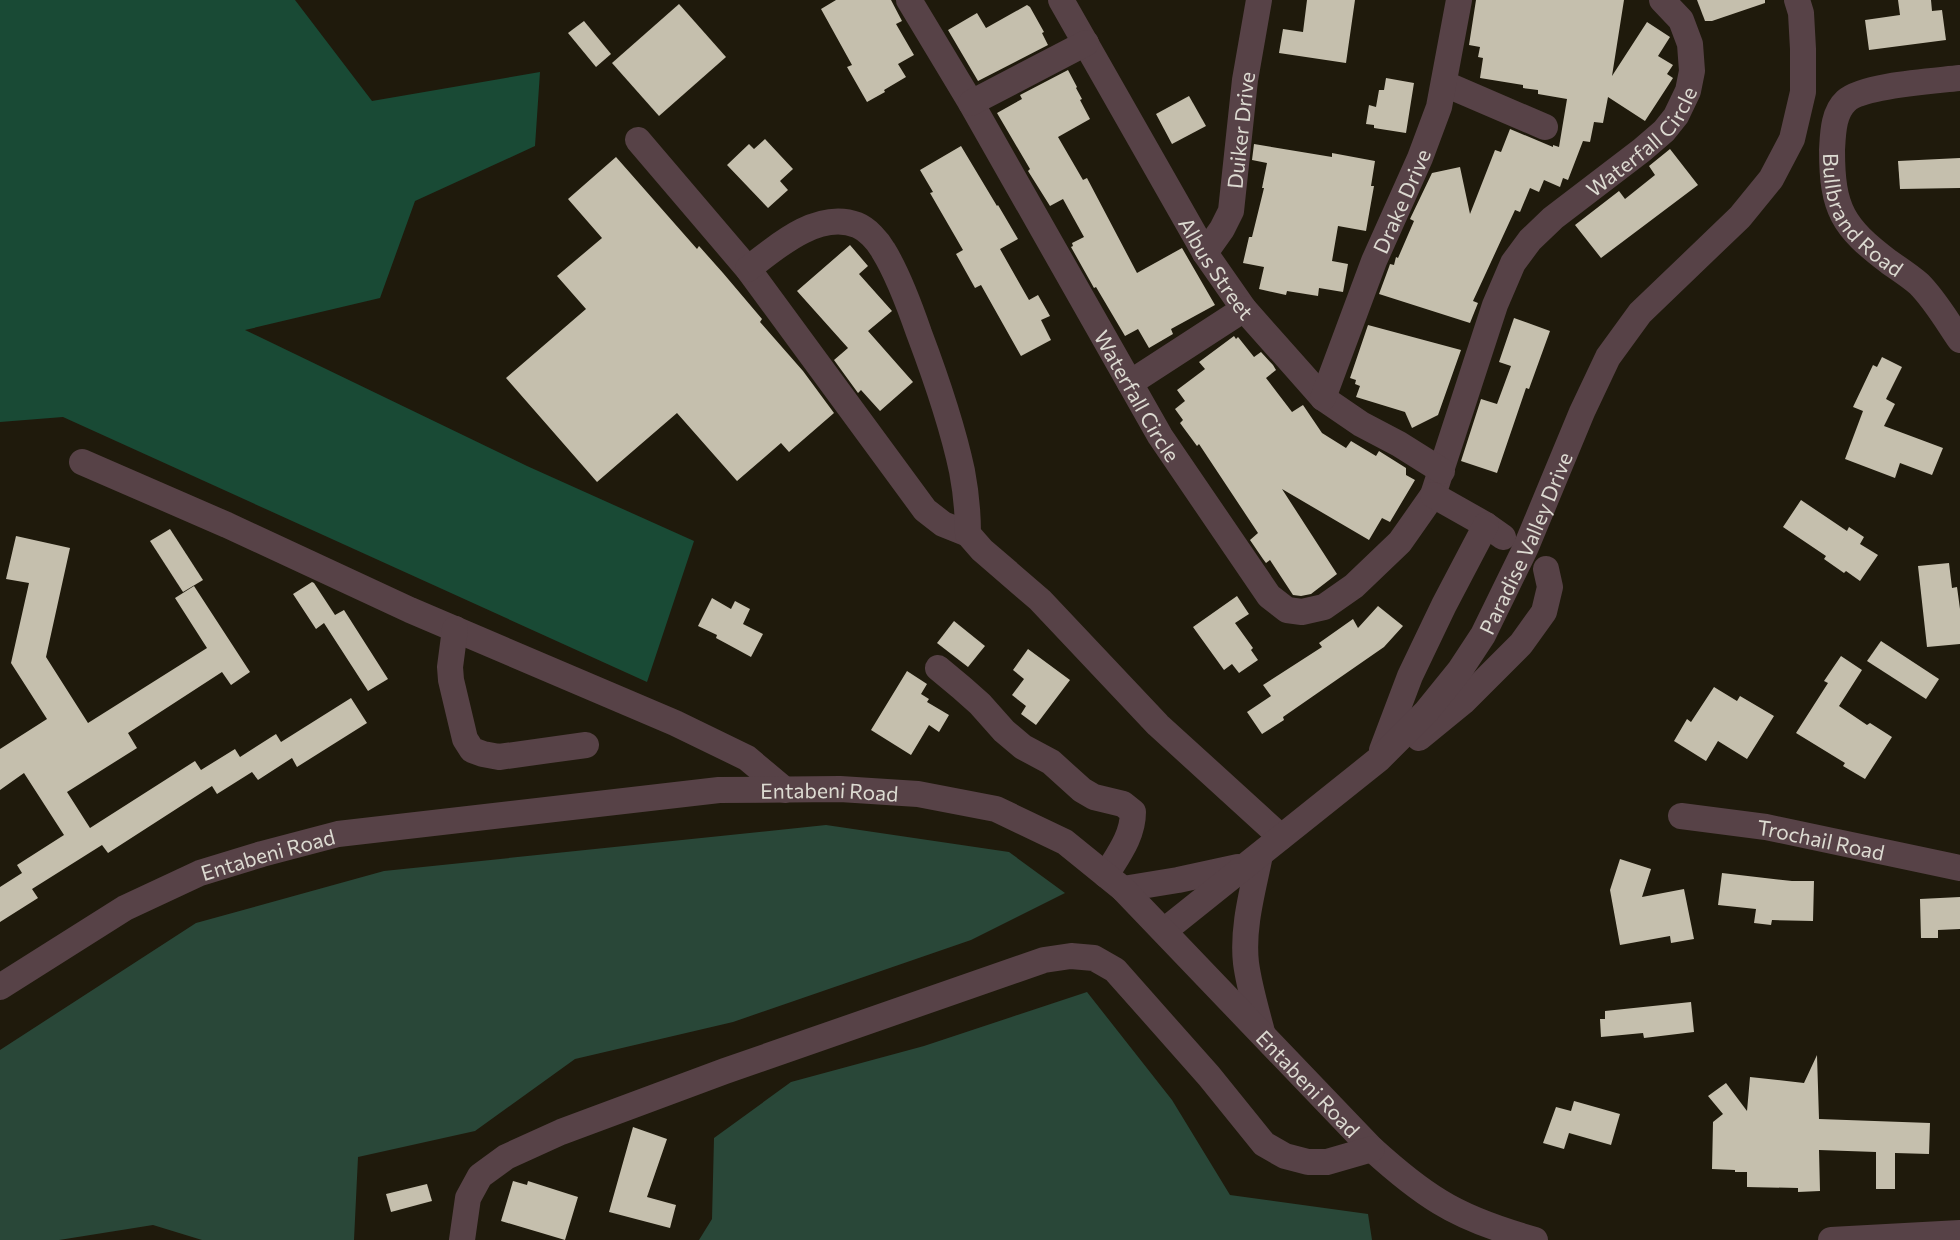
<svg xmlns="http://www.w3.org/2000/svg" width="1960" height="1240" viewBox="0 0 1960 1240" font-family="Commissioner,sans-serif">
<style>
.green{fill:#294738}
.forest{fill:#194a35}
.building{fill:#c5bfad}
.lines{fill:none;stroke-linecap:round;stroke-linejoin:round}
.minor{stroke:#574247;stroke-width:26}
.labels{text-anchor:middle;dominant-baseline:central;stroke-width:7;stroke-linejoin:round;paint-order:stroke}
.street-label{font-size:21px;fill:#dcdad1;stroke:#1f1a0c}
</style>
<rect width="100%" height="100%" fill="#1f1a0c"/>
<g class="green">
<path d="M826,825L1009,852L1065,893L971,940L733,1022L575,1059L475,1131L358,1157L354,1240H202L153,1225L59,1240H0V1050L196,923L384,871Z"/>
<path d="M1087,992L1172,1100L1230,1195L1368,1214L1372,1240H699L712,1219L714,1138L791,1082L924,1046Z"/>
</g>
<path class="forest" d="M0,0H295L372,101L540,72L535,146L415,201L380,298L245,330L527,466L694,541L647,682L63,417L0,422Z"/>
<g class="building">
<path d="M836,0H891L902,21L896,24L914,55L898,64L906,77L884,90L885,92L867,102L847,67L852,65L821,9Z"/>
<path d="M1307,0H1355L1346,63L1279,53L1283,29L1303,32Z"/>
<path d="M1476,0H1624L1612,76L1647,22L1670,37L1658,56L1673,65L1667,74L1673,78L1645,121L1608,97L1603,123L1594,122L1590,142L1583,141L1568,180L1563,178L1560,187L1544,180L1539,192L1530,188L1520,212L1515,210L1473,301L1478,303L1470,323L1379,294L1389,267L1390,264L1394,265L1396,257L1398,258L1414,221L1410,219L1432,173L1460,167L1470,214L1495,150L1501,152L1510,129L1553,147V145L1559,147L1567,99L1538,94V90L1523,88V85L1480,78L1483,58L1478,57L1480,47L1469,45Z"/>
<path d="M1697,0H1765V3L1712,21H1705Z"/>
<path d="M1898,0H1931L1932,11L1942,10L1946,40L1869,50L1865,20L1900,15Z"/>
<path d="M679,4L726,57L659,116L612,63Z"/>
<path d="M1027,5L1030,7L1044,32L1042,33L1048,45L978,81L948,30L977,13L986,28Z"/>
<path d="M584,21L611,54L596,67L568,33Z"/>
<path d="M1068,70L1077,87L1076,88L1082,99L1080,100L1090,119L1058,137L1083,180L1087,178L1137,273L1182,248L1215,305L1171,329L1173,334L1149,348L1138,329L1125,336L1096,287L1094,288L1071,247L1073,246L1072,243L1084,237L1063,199L1050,206L1028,171L1030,169L997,113L1022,99L1020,95Z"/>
<path d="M1386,78L1414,83L1406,133L1374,128V125L1366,124L1369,105L1376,107L1379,90H1384Z"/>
<path d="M1189,96L1206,126L1172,144L1156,114Z"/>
<path d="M765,139L793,169L780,181L788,190L768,208L727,165L749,144L754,149Z"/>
<path d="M1254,144L1332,157V153L1375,161L1371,186H1374L1366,231L1338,226L1332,261L1348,264L1343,292L1319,288L1318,296L1287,291L1286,295L1259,289L1264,267L1243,263L1249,237H1252L1264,188H1262L1267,163L1252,160Z"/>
<path d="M961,146L997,206L998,205L1018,239L1000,249L1029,300L1038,295L1050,316L1041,320L1051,340L1021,356L981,285L975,288L956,254L963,250L930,193L933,192L920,170Z"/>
<path d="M1670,149L1698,185L1601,258L1575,225L1619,191L1625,199L1655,175L1649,166Z"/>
<path d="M616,157L697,249L699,246L723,273L762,319L760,322L803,371L834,413L789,452L781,443L737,481L677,413L597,482L506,378L586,309L557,276L602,238L568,199Z"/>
<path d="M1960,158V188L1900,189L1898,161Z"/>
<path d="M850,245L868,266L859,274L892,311L868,331L913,382L880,411L861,390L858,393L834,360L848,348L797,291Z"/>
<path d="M1514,318L1550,331L1529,389L1526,388L1497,473L1461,461L1481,399L1497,404L1511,366L1499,362Z"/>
<path d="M1368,325L1461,350L1438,415L1412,428L1405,412L1356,397L1360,386L1355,384L1356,380L1350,378Z"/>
<path d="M1234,336L1236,339L1238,337L1254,357L1261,352L1273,365L1276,370L1266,378L1292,412L1303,405L1322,433L1346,448L1351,441L1376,456L1379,451L1406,468V475L1415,480L1390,522L1382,518L1369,540L1282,489L1337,574L1311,594L1301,596L1293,595L1270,560L1266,563L1263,559L1250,540L1258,533L1199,444L1197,446L1180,423L1183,420L1175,409L1185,401L1177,390L1205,369L1199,362Z"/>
<path d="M1882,357L1902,367L1886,399L1895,404L1884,426L1943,448L1932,475L1900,463L1895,478L1845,459L1863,411L1853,407L1873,365L1877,367Z"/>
<path d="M1801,500L1847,531L1849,527L1864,537L1860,544L1878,555L1860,581L1846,571L1844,573L1824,559L1826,556L1783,527Z"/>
<path d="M170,529L203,580L183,592L150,541Z"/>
<path d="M16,536L70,548L46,657L88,723L207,648L175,598L194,586L250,672L231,685L222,672L128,733L137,748L67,792L90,828L195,761L201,770L235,749L240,757L276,734L281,742L351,698L367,723L297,767L292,758L258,780L252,772L217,794L212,786L108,853L102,845L32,889L38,898L0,922V887L22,873L17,865L64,835L24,773L0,790V749L47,719L11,663L29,583L6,579Z"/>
<path d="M1949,563L1952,588L1957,587L1960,609V644L1927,647L1918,566Z"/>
<path d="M312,582L314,583L335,615L344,610L388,679L368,691L324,623L316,629L293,594Z"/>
<path d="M1237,596L1249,614L1235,623L1253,648L1251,650L1258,660L1239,673L1232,664L1224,670L1193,627Z"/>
<path d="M712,598L731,609L735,601L750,609L743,624L763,634L751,657L729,645L716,638L717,635L698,626Z"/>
<path d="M1378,606L1403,626L1384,647L1283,717L1284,720L1262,734L1247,712L1271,696L1263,685L1322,647L1319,643L1353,619L1358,628Z"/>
<path d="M954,621L985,646L968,667L937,643Z"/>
<path d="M1881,641L1939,679L1926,699L1867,661Z"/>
<path d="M1028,649L1070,680L1036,725L1021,714L1026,706L1012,695L1024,679L1013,670Z"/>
<path d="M1841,656L1862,670L1839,706L1867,725L1870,723L1892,737L1865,779L1843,766L1845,763L1796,733L1828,683L1824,681Z"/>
<path d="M907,671L927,684L921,694L929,699L927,702L949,715L939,732L929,725L911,755L871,730Z"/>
<path d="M1714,687L1737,701L1740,696L1774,716L1747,759L1718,741L1706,761L1674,741L1687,719L1691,722Z"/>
<path d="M1620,859L1651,869L1642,897L1684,889L1694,939L1671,943L1670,936L1620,945L1610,890Z"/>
<path d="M1722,873L1792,881H1814L1813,921L1772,920L1771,925L1754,923L1756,909L1718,905Z"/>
<path d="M1960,897V929L1938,930V938H1921L1920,899Z"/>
<path d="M1691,1002L1694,1032L1644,1038L1643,1033L1601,1037L1600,1019H1605V1011Z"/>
<path d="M1817,1055L1819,1119L1930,1123L1929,1154L1895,1153V1189H1876V1152L1819,1150L1820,1191L1798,1192V1188L1747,1187V1172H1735V1170L1712,1169L1713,1122L1723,1114L1708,1096L1726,1083L1747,1111L1750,1077L1804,1083Z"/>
<path d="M1574,1101L1620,1114L1611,1145L1569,1133L1564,1149L1543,1143L1556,1107L1571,1111Z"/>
<path d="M633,1127L667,1139L647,1197L676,1205L670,1228L609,1212Z"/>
<path d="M513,1181L527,1185L528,1181L578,1197L565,1240L501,1221Z"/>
<path d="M427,1184L432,1201L391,1212L386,1194Z"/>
</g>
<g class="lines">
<g class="minor">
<path id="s1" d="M909,0L971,103L1160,436L1269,596L1287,610L1302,612L1324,607L1354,586L1400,542L1433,495L1495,305L1513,263L1530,240L1553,218L1642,150L1664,131L1676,116L1688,91L1692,71L1690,44L1681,20L1662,0"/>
<path id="s2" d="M1061,0L1205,253L1244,309L1323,398L1361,424L1399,444L1442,471"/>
<path id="s3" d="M1960,78C1935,81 1863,85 1846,101C1833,113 1833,134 1832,150C1832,210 1843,227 1889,262C1899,269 1910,276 1919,284C1935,300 1947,321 1960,340"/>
<path d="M1445,84L1545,127"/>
<path d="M971,103L1086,43"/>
<path d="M638,140L748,269L925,510L943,524L968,534"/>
<path id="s4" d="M1205,253L1222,229L1231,211L1245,80L1259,0"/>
<path d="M748,269C776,247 818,210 857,225C867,229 878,241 883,250C898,274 910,307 919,333C936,378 952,424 962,471C966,492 968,512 968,534L982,550L1040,600L1158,725L1281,837"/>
<path d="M1130,383L1244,309"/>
<path id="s5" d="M1323,398L1374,261L1420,158L1439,107L1459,0"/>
<path d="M82,462L227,525L410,610L675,723L747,758L785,790"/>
<path d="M1433,495L1486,525L1503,537"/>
<path d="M455,629L450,667L451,680L465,739L472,750L483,754L499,757L586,745"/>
<path d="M938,668L962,688L980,704L1004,731L1023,747L1051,762L1082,790L1094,797L1123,804L1133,812C1133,836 1118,855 1106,875"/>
<path d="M1419,738L1463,702L1521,644L1544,612L1550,587L1546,569"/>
<path d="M1382,750L1410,676L1444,605L1486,525"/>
<path id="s6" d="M1681,816L1766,827L1960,868"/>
<path d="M1260,855C1253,890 1242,927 1246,963C1249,986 1256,1009 1262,1032"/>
<path d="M1123,889L1178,880L1238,867"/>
<path id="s7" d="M1164,931L1379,759L1426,712L1460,670L1483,635L1526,547L1582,412L1608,357L1640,313L1740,217L1771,179L1792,139L1803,92V49L1801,13L1797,0"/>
<path id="s8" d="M0,987L125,908L200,873L262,854L338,834L719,790L840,789L918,794L996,809L1065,842L1123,889L1372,1149C1393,1168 1415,1187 1440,1202C1469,1220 1503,1231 1535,1240"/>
<path d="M462,1240L468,1198L480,1176L506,1157L561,1132L725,1071L1044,960L1071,956L1094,958L1115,970L1209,1076L1264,1144L1285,1156L1308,1162H1327L1372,1149"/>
<path d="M1831,1240L1960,1233"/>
</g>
</g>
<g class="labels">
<g class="street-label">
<text stroke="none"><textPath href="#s4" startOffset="131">Duiker Drive</textPath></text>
<text stroke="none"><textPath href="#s1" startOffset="1339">Waterfall Circle</textPath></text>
<text stroke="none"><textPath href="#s5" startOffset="212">Drake Drive</textPath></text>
<text stroke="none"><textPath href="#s3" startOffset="245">Bullbrand Road</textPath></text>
<text stroke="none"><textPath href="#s2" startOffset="310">Albus Street</textPath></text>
<text stroke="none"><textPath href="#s1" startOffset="457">Waterfall Circle</textPath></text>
<text stroke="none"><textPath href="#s7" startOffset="539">Paradise Valley Drive</textPath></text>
<text stroke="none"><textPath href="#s8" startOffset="868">Entabeni Road</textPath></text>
<text stroke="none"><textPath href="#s6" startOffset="142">Trochail Road</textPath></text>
<text stroke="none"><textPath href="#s8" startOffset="301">Entabeni Road</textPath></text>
<text stroke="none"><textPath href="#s8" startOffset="1456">Entabeni Road</textPath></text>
</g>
</g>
</svg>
